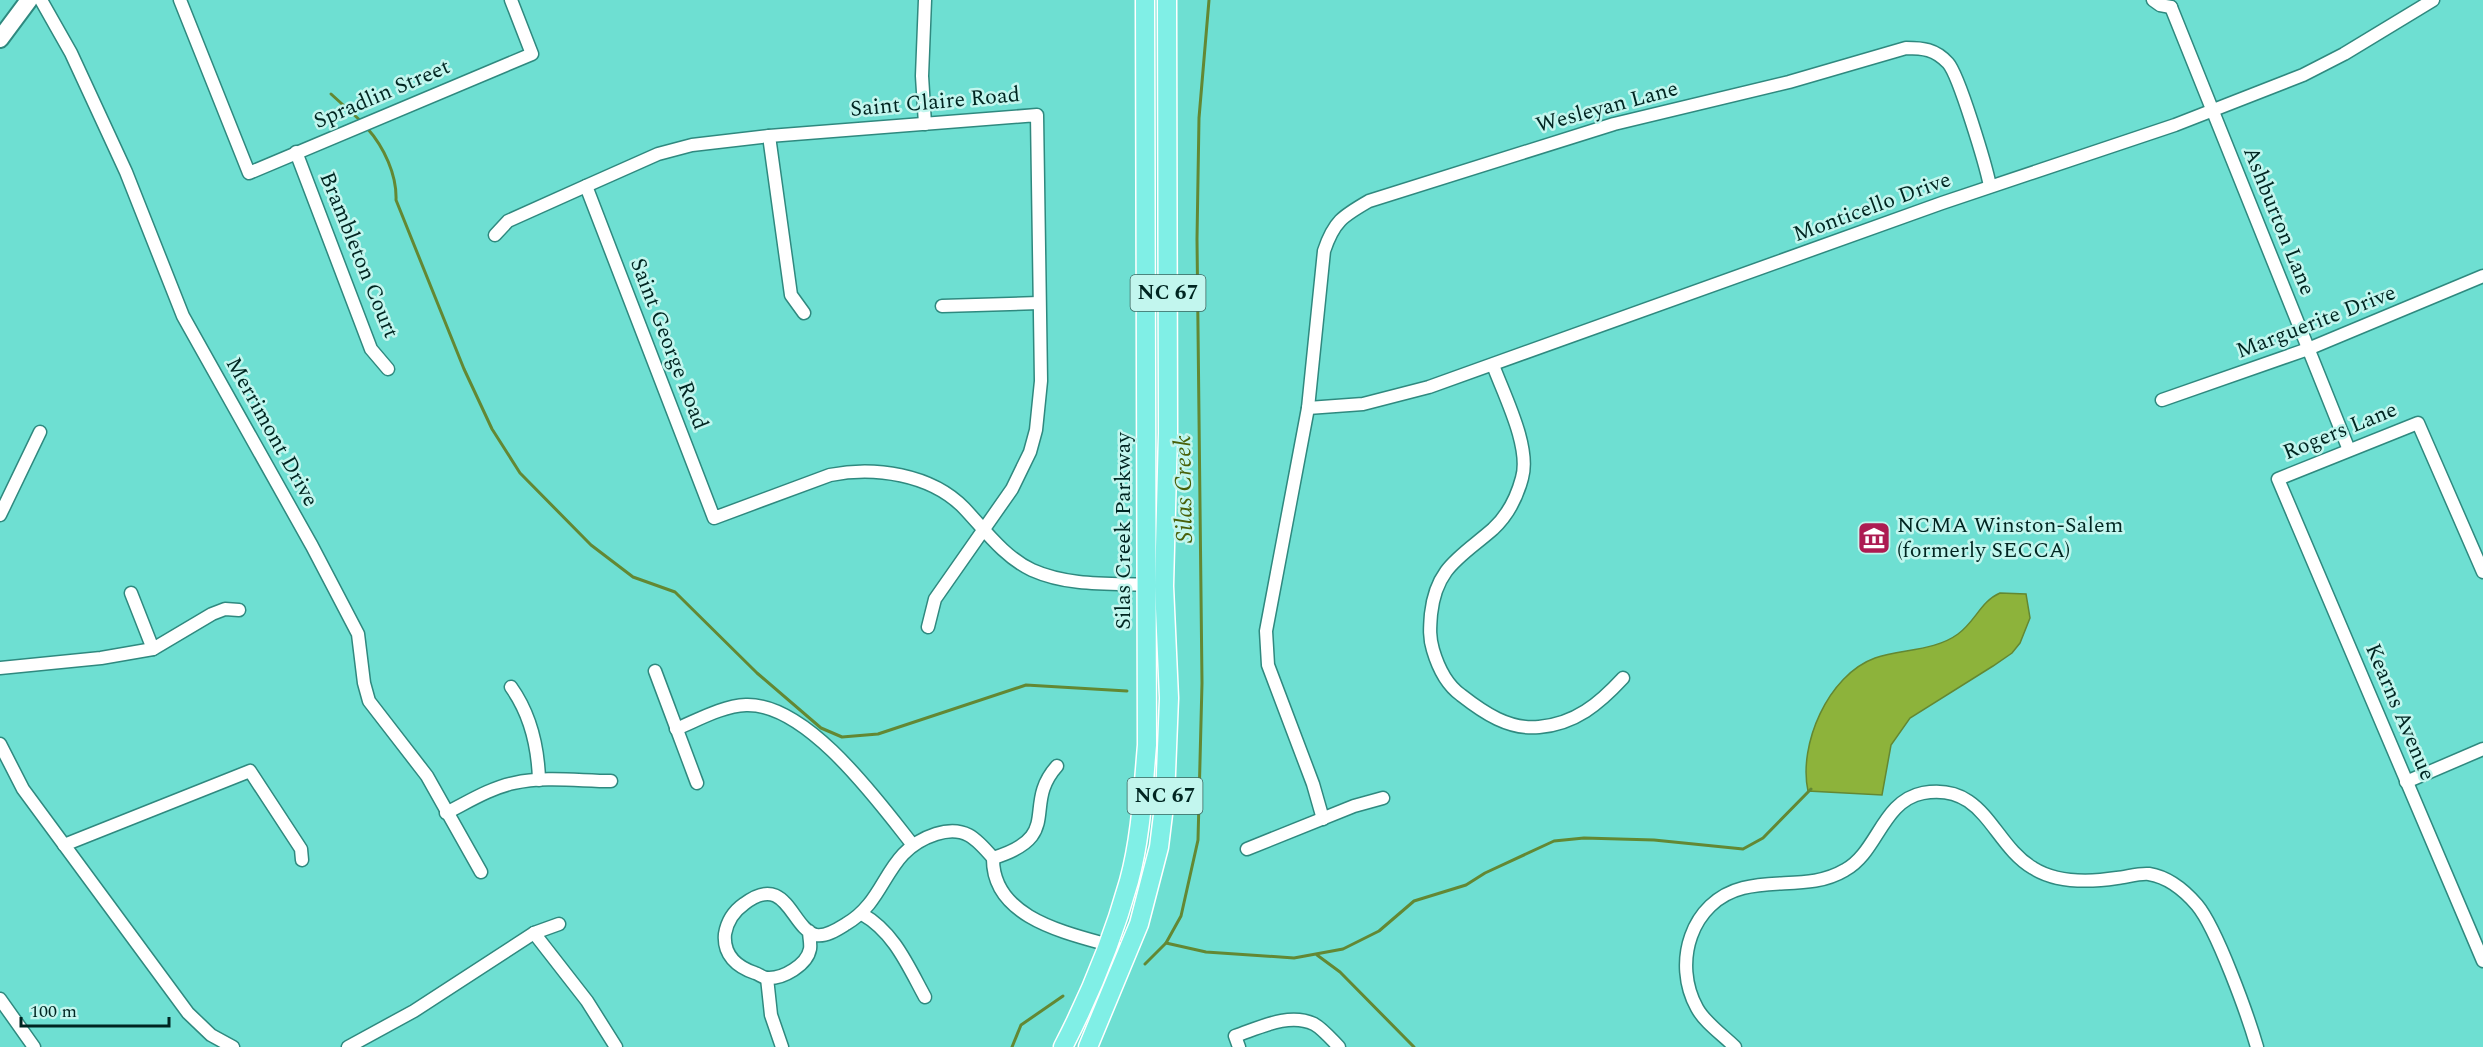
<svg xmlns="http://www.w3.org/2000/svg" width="2483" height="1047" viewBox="0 0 2483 1047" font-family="Spectral,serif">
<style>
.water{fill:#8db33b;stroke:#638833;stroke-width:1.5}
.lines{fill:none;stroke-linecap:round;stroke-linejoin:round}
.stream{stroke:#638833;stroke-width:3}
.street-casing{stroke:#2f897f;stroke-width:15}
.secondary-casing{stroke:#2f897f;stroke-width:20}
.primary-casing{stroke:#fff;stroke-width:21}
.street{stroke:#fff;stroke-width:12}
.secondary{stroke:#fff;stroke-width:16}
.primary{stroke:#80efe6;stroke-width:18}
.labels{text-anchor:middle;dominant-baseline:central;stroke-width:5;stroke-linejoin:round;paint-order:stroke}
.shield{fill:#c2f6ee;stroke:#3a645e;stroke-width:1.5}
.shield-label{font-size:21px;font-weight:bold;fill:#002521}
.street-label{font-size:22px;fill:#002521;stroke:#c2f6ee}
.poi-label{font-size:22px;fill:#002521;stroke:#c2f6ee;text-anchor:start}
.water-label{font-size:24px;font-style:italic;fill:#486009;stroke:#c2f6ee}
</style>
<rect width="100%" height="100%" fill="#6edfd2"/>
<path class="water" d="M2000,593L2026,594L2030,618L2020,643L2012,653L1993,666L1910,718L1891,745L1882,795L1808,791C1798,745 1828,675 1875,658C1902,649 1935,651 1958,634C1975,622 1981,601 2000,593Z"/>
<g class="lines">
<g class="stream">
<path d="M331,94L363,123"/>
<path d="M367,128C384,147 397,175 396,200L464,369L492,429L520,473L591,545L633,577L675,592L757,673L821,728L842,737L878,734L1026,685L1127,691"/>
<path d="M1166,943L1206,952L1294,958L1343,949L1379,931L1414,901L1466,885L1485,873L1554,841L1584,838L1654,840L1743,849L1763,838L1811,789"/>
<path d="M1317,955L1340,972L1414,1047"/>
<path d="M1145,964L1166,943L1181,916L1198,840L1202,683L1197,239L1199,118L1209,0"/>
<path d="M1012,1047L1021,1025L1063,996"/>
</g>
<g class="street-casing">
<g id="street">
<path d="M41,0L71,53L126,172L183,316L312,546L358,634L364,683L369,701L427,776L481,872"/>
<path d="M180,0L249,173L532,54L511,0"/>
<path d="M2153,0L2160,5L2171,7"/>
<path d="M2171,7L2349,450"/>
<path d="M925,124L922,76L925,0"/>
<path d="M769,136L791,295L804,313"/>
<path d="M296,152L371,349L388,369"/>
<path d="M586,186L714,518L830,475C874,466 931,474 964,508C984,529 1004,557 1032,570C1070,587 1113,583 1154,585"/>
<path d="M495,235L508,221L586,186L658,154L692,145L769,136L1037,115L1041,381L1036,430L1030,452L1012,489L935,599L928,627"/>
<path d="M942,306L1039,303"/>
<path d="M1493,365C1504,395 1531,447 1522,478C1517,497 1507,516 1493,529C1461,557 1436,567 1431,614C1430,627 1429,637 1433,650C1438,667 1447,685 1461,695C1484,713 1509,730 1539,727C1575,724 1599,704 1623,678"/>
<path d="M2162,400L2308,349L2483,276"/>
<path d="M1308,408L1363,404L1429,387L1942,203L2175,125L2303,75L2344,54L2433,0"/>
<path d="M0,515L40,432"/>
<path d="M2483,572L2418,423L2278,479L2483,961"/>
<path d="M131,593L153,649"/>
<path d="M0,668L101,658L153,649L212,614L225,609L239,610"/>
<path d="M655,671L697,783"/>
<path d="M511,687C531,715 538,746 539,780"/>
<path d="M676,729C698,720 722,706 746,705C807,703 878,801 912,844"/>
<path d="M0,744L23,789L188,1013L211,1035L233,1047"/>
<path d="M2406,782L2483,749"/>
<path d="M446,813C468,802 490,788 514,783C545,776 580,781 611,781"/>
<path d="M1323,819L1313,784L1268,665L1266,631L1308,408L1324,251C1334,221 1343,216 1369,201L1614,124L1789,82L1906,48C1923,48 1935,49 1948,63C1959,75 1986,166 1990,186"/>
<path d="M64,845L250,771L301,849L302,860"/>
<path d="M1247,849L1354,806L1383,798"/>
<path d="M993,858C1065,836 1021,806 1057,766"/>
<path d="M862,914C894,932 908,966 925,997"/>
<path d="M809,931C809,937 811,944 810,949C807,965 783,979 767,978C763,978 759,974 755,973C737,967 723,955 725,934C727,922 734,911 744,904C787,871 791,929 816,935C826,937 838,929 846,924C889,899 883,851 936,834C964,825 976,838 993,858C992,924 1081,935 1129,951"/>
<path d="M534,933L587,1001L616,1047"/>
<path d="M767,978L771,1015L782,1047"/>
<path d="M0,999L34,1047"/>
<path d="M348,1047L414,1011L534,933L559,924"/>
<path d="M1239,1047L1235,1036C1259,1028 1289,1012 1314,1024C1323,1029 1332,1040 1339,1047"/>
<path d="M1735,1047C1723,1035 1705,1023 1697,1008C1672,963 1691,901 1743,888C1778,879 1813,889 1845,870C1878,852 1882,801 1923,793C1985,782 1992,844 2033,868C2057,883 2091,882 2117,878C2127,877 2139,873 2149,874C2168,877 2185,891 2197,905C2217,929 2248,1016 2257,1047"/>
</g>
</g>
<g class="secondary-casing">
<path id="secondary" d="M0,39L29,0"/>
</g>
<g class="primary-casing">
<g id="primary">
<path d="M1063,1047C1090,995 1113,938 1129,881C1141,837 1143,791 1147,745L1145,0"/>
<path d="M1088,1047L1139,924L1159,847L1165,798L1169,698L1164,586L1168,433L1167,0"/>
</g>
</g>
<use href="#street" class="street"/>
<use href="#secondary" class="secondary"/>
<use href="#primary" class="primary"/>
</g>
<defs>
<g id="museum-square" transform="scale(1.725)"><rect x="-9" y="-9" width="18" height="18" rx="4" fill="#ad1c52" stroke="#c2f6ee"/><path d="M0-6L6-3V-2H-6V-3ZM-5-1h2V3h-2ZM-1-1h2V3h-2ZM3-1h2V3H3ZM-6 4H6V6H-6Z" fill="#fff"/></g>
</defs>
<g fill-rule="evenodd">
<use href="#museum-square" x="1874" y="538"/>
</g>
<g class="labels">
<g class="shield">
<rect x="1130.5" y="275" width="75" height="36" rx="4.5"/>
<rect x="1127.5" y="778" width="75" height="36" rx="4.5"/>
</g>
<g class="shield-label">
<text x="1168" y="293">NC 67</text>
<text x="1165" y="796">NC 67</text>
</g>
<g class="street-label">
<text transform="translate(382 94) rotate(-23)">Spradlin Street</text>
<text transform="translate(935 102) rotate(-5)">Saint Claire Road</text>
<text transform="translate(1607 107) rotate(-15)">Wesleyan Lane</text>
<text transform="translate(1872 207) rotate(-20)">Monticello Drive</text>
<text transform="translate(2279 221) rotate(68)">Ashburton Lane</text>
<text transform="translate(359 255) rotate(68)">Brambleton Court</text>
<text transform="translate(2316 322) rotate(-21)">Marguerite Drive</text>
<text transform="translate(669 344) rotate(69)">Saint George Road</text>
<text transform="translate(2340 431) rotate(-22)">Rogers Lane</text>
<text transform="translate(272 432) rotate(61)">Merrimont Drive</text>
<text transform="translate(1123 531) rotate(-90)">Silas Creek Parkway</text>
<text transform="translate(2400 712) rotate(67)">Kearns Avenue</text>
</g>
<g class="poi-label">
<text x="1897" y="525">NCMA Winston-Salem<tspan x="1897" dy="25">(formerly SECCA)</tspan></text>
</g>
<g class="water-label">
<text transform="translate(1184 489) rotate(-91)">Silas Creek</text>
</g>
</g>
<path d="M21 1017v9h148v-9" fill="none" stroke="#002521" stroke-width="3"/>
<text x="30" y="1017" font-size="18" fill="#002521" stroke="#c2f6ee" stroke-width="4.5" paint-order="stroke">100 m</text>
</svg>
